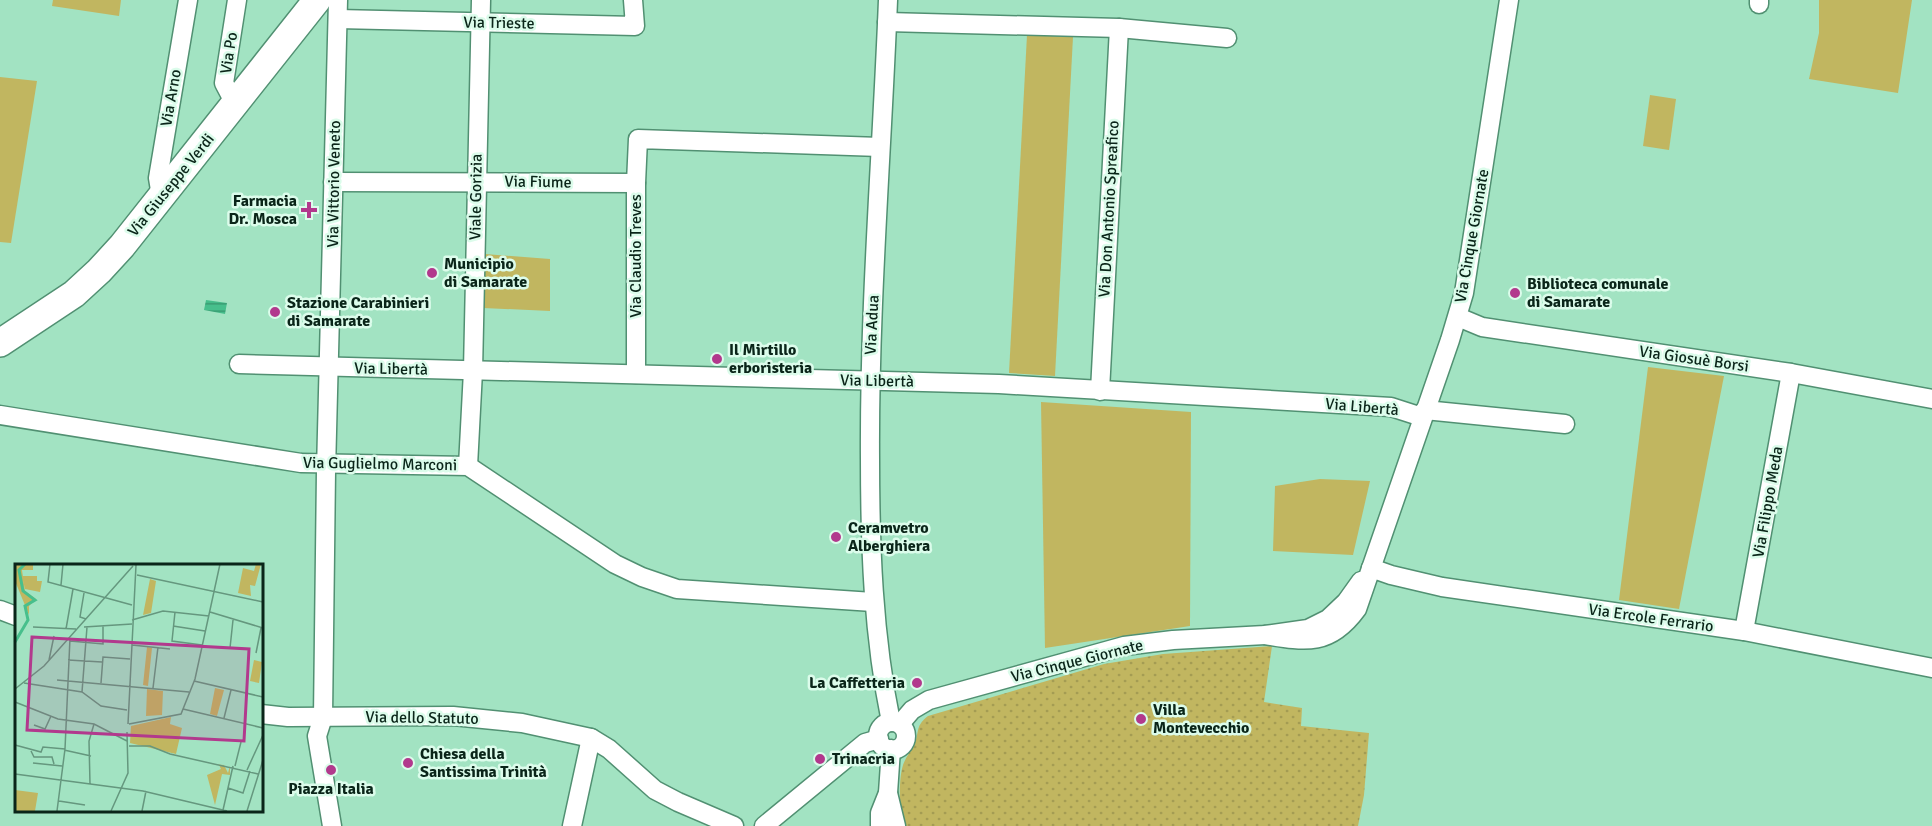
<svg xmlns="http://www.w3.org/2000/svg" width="1932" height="826" viewBox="0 0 1932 826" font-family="Signika,sans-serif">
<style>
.grass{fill:#c1b660}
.park{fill:url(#park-dots)}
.water{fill:url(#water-rules)}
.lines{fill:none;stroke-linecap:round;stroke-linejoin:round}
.street-casing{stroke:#519072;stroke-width:21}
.primary-casing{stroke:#519072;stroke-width:30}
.street{stroke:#fff;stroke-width:18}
.primary{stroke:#fff;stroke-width:27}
.poi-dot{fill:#b2398d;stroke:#dcfceb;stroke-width:2}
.labels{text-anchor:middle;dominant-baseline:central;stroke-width:5;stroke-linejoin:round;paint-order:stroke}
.street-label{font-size:16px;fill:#0a2519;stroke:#dcfceb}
.poi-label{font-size:16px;font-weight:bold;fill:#0a2519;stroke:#dcfceb;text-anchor:start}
.inset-river{fill:none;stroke:#47bf8c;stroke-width:3}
.inset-road{fill:none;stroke:#65977e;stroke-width:1.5}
.view{fill:#b2398d;fill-opacity:0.15;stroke:#b2398d;stroke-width:3}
.inset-edge{fill:none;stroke:#0a2519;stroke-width:3}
</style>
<defs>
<pattern id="park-dots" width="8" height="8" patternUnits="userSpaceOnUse" patternTransform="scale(1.5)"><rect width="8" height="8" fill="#c1b660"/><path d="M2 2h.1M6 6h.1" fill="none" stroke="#a49c53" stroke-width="1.8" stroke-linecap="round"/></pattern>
<pattern id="water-rules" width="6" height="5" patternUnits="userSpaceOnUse" patternTransform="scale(1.5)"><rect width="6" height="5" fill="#47bf8c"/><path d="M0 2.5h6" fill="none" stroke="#399b72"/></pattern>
</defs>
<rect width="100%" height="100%" fill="#a2e3c2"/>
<g class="grass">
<path d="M53,0H121L119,16L52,6Z"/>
<path d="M1819,0H1912L1898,93L1809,79L1819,33Z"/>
<path d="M1027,35L1073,37L1055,376L1009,373Z"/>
<path d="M0,77L37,81L11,243L0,242Z"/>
<path d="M1650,95L1676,99L1669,150L1643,146Z"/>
<path d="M485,254L550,259V311L483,308Z"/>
<path d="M1648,367L1724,376L1679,609L1619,600Z"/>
<path d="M1041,402L1191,412L1190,626L1045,648Z"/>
<path d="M1320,479L1370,481L1353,555L1273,551L1275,486Z"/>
</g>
<path class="park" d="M1272,646L1264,702L1302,708L1301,726L1369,733L1364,795L1358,826H902C900,809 898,781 903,765C906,756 913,749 916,740C919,728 917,725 928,716L1104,664L1163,654Z"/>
<path class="water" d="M206,300L227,303L225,314L204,310Z"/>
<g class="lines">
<g class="street-casing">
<g id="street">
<path d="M888,0C882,153 869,306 870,459C870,547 873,635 891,722"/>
<path d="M1759,4V0"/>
<path d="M338,19L635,26L633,0"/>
<path d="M887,22L1119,28L1227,38"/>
<path d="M235,104L224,83L237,0"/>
<path d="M333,182L636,183"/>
<path d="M161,196L158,178L188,0"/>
<path d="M1458,317L1482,327L1791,373L1932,399"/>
<path d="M239,364L999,384L1391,407L1422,417"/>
<path d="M636,374V183L638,139L880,147"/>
<path d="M1100,391L1119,28"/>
<path d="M1425,410L1565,424"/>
<path d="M0,415L301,463L468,466L615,564L642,577L677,589L873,602"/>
<path d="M468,466L473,371L481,0"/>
<path d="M1371,568L1391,575L1442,587L1744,631L1932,668"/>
<path d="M0,610L16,616"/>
<path d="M1744,631L1791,373"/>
<path d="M1265,635C1307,642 1330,646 1357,609L1450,340L1464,293L1509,0"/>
<path d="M261,714L288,717L453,716L522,723L591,738L609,749L655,790L678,802L734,826"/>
<circle cx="892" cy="736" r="14"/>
<path d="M900,724L912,710L929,700L1124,646L1173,640L1265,635L1308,629L1328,619L1346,602L1361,581"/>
<path d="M888,793L896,826"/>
<path d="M332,826L317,736L323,717L326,471L338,0"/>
<path d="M572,826L591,738"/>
<path d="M764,826L865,743L879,739"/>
<path d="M880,826V813L888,793L891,749"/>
</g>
</g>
<g class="primary-casing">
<path id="primary" d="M0,343L74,294L99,271L122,246L317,0"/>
</g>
<use href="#street" class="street"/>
<use href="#primary" class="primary"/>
</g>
<g class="poi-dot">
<path d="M306 201h6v6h6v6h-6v6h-6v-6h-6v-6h6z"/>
<circle cx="432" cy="273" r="6"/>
<circle cx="1515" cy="293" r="6"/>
<circle cx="275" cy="312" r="6"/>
<circle cx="717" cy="359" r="6"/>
<circle cx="836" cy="537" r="6"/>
<circle cx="917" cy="683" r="6"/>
<circle cx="1141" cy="719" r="6"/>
<circle cx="820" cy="759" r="6"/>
<circle cx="408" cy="763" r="6"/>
<circle cx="331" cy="770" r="6"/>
</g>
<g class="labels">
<g class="street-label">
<text transform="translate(499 23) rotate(1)">Via Trieste</text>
<text transform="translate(229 53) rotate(-81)">Via Po</text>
<text transform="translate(171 98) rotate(-80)">Via Arno</text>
<text transform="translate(538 182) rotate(1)">Via Fiume</text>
<text transform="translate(334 184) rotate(-89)">Via Vittorio Veneto</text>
<text transform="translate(171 185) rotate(-51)">Via Giuseppe Verdi</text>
<text transform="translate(476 197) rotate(-89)">Viale Gorizia</text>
<text transform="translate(1109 209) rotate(-87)">Via Don Antonio Spreafico</text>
<text transform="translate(1472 236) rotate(-80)">Via Cinque Giornate</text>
<text transform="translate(636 256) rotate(-90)">Via Claudio Treves</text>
<text transform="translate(872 325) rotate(-87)">Via Adua</text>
<text transform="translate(1694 359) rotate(8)">Via Giosuè Borsi</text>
<text transform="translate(391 369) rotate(1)">Via Libertà</text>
<text transform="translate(877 381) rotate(1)">Via Libertà</text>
<text transform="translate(1362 407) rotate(5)">Via Libertà</text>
<text transform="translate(380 464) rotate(1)">Via Guglielmo Marconi</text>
<text transform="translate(1768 502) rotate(-80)">Via Filippo Meda</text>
<text transform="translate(1651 618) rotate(8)">Via Ercole Ferrario</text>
<text transform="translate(1077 661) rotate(-14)">Via Cinque Giornate</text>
<text transform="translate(422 718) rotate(1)">Via dello Statuto</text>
</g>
<g class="poi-label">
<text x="297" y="201" text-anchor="end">Farmacia<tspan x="297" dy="18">Dr. Mosca</tspan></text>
<text x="444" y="264">Municipio<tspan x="444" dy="18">di Samarate</tspan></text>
<text x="1527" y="284">Biblioteca comunale<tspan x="1527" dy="18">di Samarate</tspan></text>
<text x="287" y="303">Stazione Carabinieri<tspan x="287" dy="18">di Samarate</tspan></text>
<text x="729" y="350">Il Mirtillo<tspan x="729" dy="18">erboristeria</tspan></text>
<text x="848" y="528">Ceramvetro<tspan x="848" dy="18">Alberghiera</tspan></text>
<text x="905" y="683" text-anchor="end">La Caffetteria</text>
<text x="1153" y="710">Villa<tspan x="1153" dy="18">Montevecchio</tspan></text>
<text x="420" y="754">Chiesa della<tspan x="420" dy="18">Santissima Trinità</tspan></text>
<text x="832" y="759">Trinacria</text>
<text x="331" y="789" text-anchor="middle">Piazza Italia</text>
</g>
</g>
<g transform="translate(15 564)">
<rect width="248" height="248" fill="#a2e3c2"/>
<path d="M241,0H246L240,22L235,21L236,32L223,29L228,4L239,7ZM7,12H22V17H27L25,28L10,25ZM135,15L141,17L136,49L128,51ZM132,83L137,84L133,122L128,121ZM239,96L247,98L244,119L235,117ZM200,124L209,126L202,152L195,150ZM132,125L148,127L147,151L131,152ZM0,226L23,229L20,247H0Z" fill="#c1b660"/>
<path d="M0,0H18V6H7L10,27L21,35L14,42V51L0,17Z" fill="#c1b660"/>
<path d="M156,153L155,160L167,164L161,190L115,179L116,162ZM196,200L209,201L213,209L215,202V211L207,210L200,241L192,211L206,205L204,201Z" fill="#c1b660"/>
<path class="inset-river" d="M0,78L13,56L10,42L20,36L8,27L4,6L10,0"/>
<path class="inset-road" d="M35,0L33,18L117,41M122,11L248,38M46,21L48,0M69,29L65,53L71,55M160,48L157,77L187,81M195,48L248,64M117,56L148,47L194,52M158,62L190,67M18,63L61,65M69,63L117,60M51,65L58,25M55,77L88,80V62M117,81L155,85M215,84L218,56M241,89L246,64M34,96L39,72M53,96L87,98M42,116L174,128M179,117L248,133M9,119L67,128L86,142L112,146M86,119L88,93L115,95M138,124L143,83M0,125L29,102L118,2M67,128L72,63M0,138L43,155L79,160L112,177M168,145L248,164M209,154L216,126M113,160L121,1M114,160L166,150L180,115L205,0M19,161L30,165L36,152M0,181L26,188L28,183L50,185M114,182H135L155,190L243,210M49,186L76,192M16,187L19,193H37L39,200M18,199L47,202M220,202L226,178M232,206L248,171M0,210L128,227L212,247M75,220L74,177L79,160M213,224L228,229L235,207M44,237L70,241M208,246L218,202M42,247L50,185L55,74M96,247L113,209L112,168M127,247L131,227M232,247L248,196"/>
<path class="view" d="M17,73L234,85L229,177L12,166Z"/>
<rect width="248" height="248" class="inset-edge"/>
</g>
</svg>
